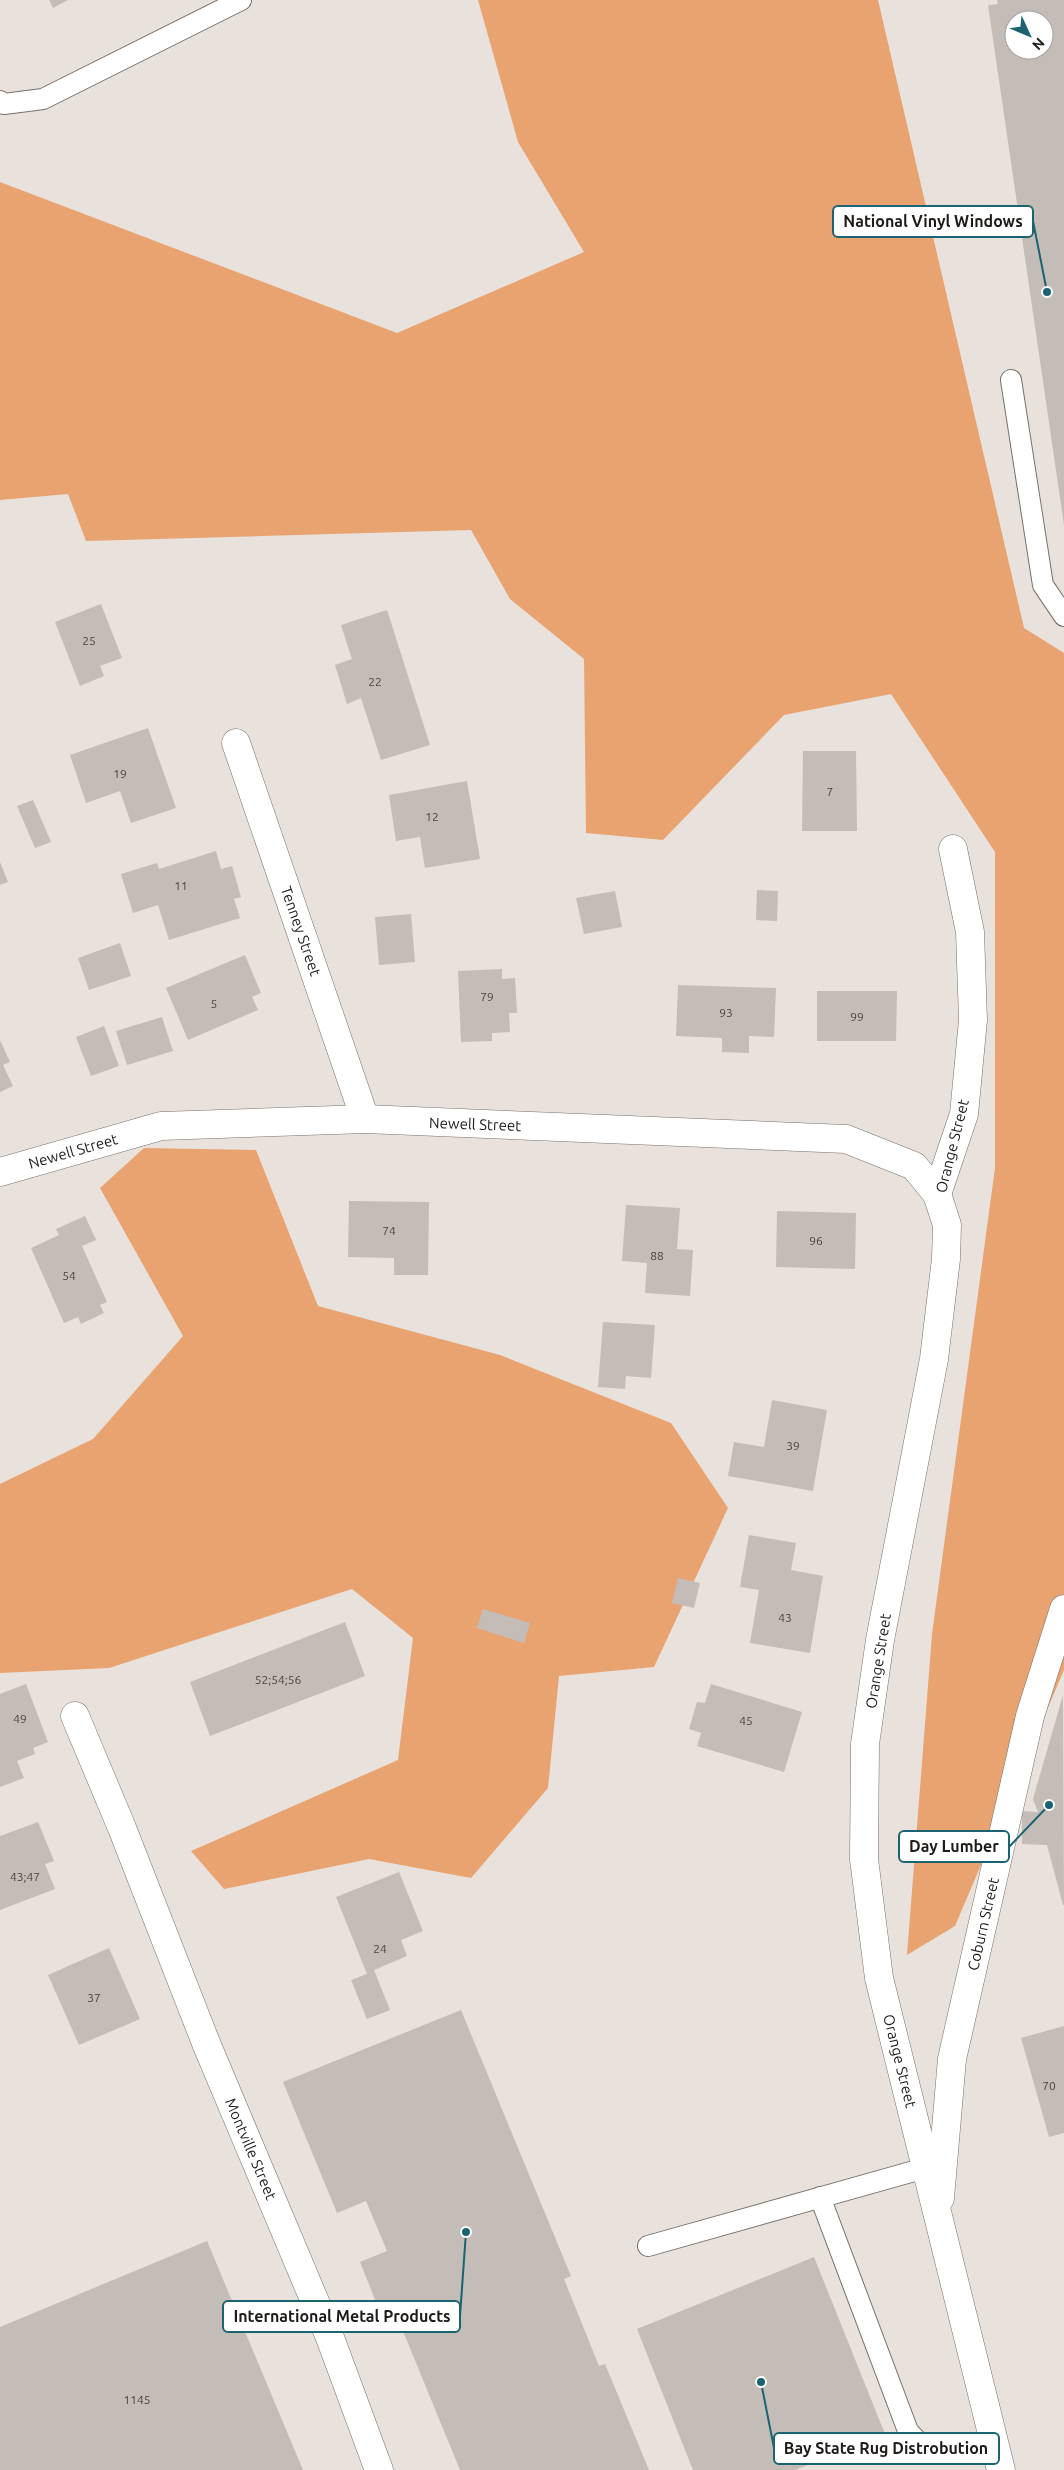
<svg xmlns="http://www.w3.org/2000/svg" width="1064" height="2470" viewBox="0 0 1064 2470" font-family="Ubuntu,sans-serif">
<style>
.green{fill:#e8a371}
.building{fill:#c4bcb7;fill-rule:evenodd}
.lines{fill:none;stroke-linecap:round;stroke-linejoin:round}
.service-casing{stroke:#77706b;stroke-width:22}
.minor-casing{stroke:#77706b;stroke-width:29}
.service{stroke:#fff;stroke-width:20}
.minor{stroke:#fff;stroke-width:28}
.labels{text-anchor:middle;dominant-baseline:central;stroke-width:4;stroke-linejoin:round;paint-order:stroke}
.number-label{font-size:12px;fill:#484340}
.street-label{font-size:15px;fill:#1e1b19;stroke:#fff}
.leader{fill:none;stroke:#1b6371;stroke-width:2}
.callout-dot{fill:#1b6371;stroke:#fff;stroke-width:2}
.callout{fill:#fff;stroke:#1b6371;stroke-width:2}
.callout-label{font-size:16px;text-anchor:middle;font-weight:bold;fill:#1e1b19}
</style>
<rect width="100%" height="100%" fill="#e9e1dc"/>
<g class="green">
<path d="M478,0H878L1024,628L1064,653V1670L955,1926L907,1955L932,1634L995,1168V852L891,694L784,715L663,840L586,833L584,659L510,599L471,530L86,541L68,494L0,500V182L397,333L584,252L518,142Z"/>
<path d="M144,1148L256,1150L318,1306L500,1355L671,1423L728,1508L654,1667L559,1676L548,1788L471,1878L369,1859L224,1889L191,1851L398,1760L413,1638L352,1589L109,1668L0,1673V1484L93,1439L183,1336L100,1188Z"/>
</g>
<g class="building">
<path d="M49,0H68L53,8Z"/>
<path d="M997,0H1064V525L988,5L998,4ZM1014,20H1044V50H1014Z"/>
<path d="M101,604L122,658L100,666L104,676L80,686L55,622Z"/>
<path d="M387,610L430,745L381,760L361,698L347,704L335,665L352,659L341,625Z"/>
<path d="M148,728L176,808L131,823L120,791L86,803L70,755Z"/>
<path d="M803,751H856L857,831H802Z"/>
<path d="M467,781L480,859L425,868L420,837L396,841L389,795Z"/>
<path d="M33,800L51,842L35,848L17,806Z"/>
<path d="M216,851L221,869L232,866L241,897L234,899L240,918L169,940L158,905L133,913L121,874L157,863L159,869Z"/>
<path d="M0,862L8,882L0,885Z"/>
<path d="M757,890L778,891L777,921L756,920Z"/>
<path d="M615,891L622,927L584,934L576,898Z"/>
<path d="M411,914L415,962L379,965L375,917Z"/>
<path d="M120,943L131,976L89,990L78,958Z"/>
<path d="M245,955L261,993L252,997L258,1010L188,1040L166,988Z"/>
<path d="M502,969V979L515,978L517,1013H509L510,1032L492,1033V1041L461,1042L458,971Z"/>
<path d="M678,985L776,988L774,1037L749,1036V1053L722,1052V1038L676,1036Z"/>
<path d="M817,991H897L896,1041H817Z"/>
<path d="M162,1017L173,1051L127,1065L116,1031Z"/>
<path d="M104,1026L119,1066L91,1076L76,1037Z"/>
<path d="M0,1040L10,1062L3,1065L13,1086L0,1092Z"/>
<path d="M349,1201L429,1202L428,1275H394V1258L348,1257Z"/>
<path d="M626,1205L680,1208L677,1249L693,1250L690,1296L645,1293L647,1263L622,1261Z"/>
<path d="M777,1211L856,1213L855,1269L776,1267Z"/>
<path d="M85,1216L96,1240L82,1246L107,1302L100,1305L104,1313L81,1324L78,1317L64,1323L31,1248L59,1235L56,1229Z"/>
<path d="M603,1322L655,1325L651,1378L626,1376L625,1389L598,1387Z"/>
<path d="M772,1400L827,1410L813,1491L728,1476L734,1442L764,1447Z"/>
<path d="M749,1535L796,1543L791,1570L823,1576L810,1653L750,1643L759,1590L740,1587Z"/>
<path d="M678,1578L700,1583L694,1608L672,1603Z"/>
<path d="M483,1609L530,1623L524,1643L477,1628Z"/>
<path d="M345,1622L365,1676L210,1736L190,1682Z"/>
<path d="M26,1684L48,1742L33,1748L35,1754L17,1761L24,1778L0,1787V1694Z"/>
<path d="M711,1684L802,1712L784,1772L697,1746L701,1733L689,1729L697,1702L705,1703Z"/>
<path d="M1063,1695L1064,1905H1063L1047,1845L1022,1844V1811L1038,1812L1033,1799Z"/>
<path d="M38,1822L54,1861L45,1864L55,1889L0,1910V1836Z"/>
<path d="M399,1872L423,1931L401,1940L407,1956L374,1970L390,2010L367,2019L351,1980L367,1974L336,1897Z"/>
<path d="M109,1948L140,2019L79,2045L48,1975Z"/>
<path d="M461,2010L571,2276L564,2279L599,2366L605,2364L649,2470H460L391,2302L378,2307L360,2262L387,2251L366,2201L337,2213L283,2082Z"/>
<path d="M1064,2026V2133L1049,2137L1021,2038Z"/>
<path d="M207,2241L303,2470H0V2327Z"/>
<path d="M814,2257L885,2434L795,2470H693L637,2329Z"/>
</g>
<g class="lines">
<g class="service-casing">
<g id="service">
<path d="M0,101L4,104L43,99L241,0"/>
<path d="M1011,380L1043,585L1064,616"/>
<path d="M820,2197L908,2431L924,2448L946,2453L996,2451"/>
<path d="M648,2246L925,2168"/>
</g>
</g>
<g class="minor-casing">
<g id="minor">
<path d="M236,743L365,1119"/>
<path d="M953,849L970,932L973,1020L964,1114L937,1194L947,1225L946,1259L934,1359L880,1640L865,1744L864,1859L879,1978L1001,2470"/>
<path d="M0,1172L161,1126L365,1119L846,1139L914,1166L937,1194"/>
<path d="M75,1716L122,1828L206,2043L329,2335L379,2470"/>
<path d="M940,2198L952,2059L1030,1716L1064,1609"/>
</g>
</g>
<use href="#service" class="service"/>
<use href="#minor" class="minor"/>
</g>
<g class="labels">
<g class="number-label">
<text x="89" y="640">25</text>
<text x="375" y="681">22</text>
<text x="120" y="773">19</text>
<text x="830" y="791">7</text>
<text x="432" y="816">12</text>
<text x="181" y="885">11</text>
<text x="487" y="996">79</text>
<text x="214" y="1003">5</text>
<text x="726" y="1012">93</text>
<text x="857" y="1016">99</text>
<text x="389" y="1230">74</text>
<text x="816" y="1240">96</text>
<text x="657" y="1255">88</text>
<text x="69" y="1275">54</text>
<text x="793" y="1445">39</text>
<text x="785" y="1617">43</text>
<text x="278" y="1679">52;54;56</text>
<text x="20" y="1718">49</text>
<text x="746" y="1720">45</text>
<text x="25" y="1876">43;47</text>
<text x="380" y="1948">24</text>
<text x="94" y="1997">37</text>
<text x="1049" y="2085">70</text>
<text x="137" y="2399">1145</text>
</g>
<g class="street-label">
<text transform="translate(301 931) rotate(71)">Tenney Street</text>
<text transform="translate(475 1124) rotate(2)">Newell Street</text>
<text transform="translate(952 1146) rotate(-76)">Orange Street</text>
<text transform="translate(73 1151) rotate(-16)">Newell Street</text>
<text transform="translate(878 1661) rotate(-81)">Orange Street</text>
<text transform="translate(983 1924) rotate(-77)">Coburn Street</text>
<text transform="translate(900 2061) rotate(76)">Orange Street</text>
<text transform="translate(251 2149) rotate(67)">Montville Street</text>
</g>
</g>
<path class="leader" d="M1047 292L1033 221M1049 1805L1009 1847M466 2232L460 2316M761 2382L774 2448"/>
<g class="callout-dot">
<circle cx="1047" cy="292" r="5"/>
<circle cx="1049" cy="1805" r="5"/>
<circle cx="466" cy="2232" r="5"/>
<circle cx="761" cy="2382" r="5"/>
</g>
<g class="callout">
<rect x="833" y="206" width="200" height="31" rx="5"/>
<rect x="899" y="1831" width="110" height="31" rx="5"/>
<rect x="223" y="2301" width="237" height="31" rx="5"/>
<rect x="774" y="2433" width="225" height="31" rx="5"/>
</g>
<g class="callout-label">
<text x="933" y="227">National Vinyl Windows</text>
<text x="954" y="1852">Day Lumber</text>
<text x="342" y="2322">International Metal Products</text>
<text x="886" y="2454">Bay State Rug Distrobution</text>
</g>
<g transform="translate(1029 35) rotate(134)"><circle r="24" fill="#ffffff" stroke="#a5a4a3"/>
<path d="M0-4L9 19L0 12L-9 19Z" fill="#1b6371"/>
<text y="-8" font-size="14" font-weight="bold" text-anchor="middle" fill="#1e1b19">N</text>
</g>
</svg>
